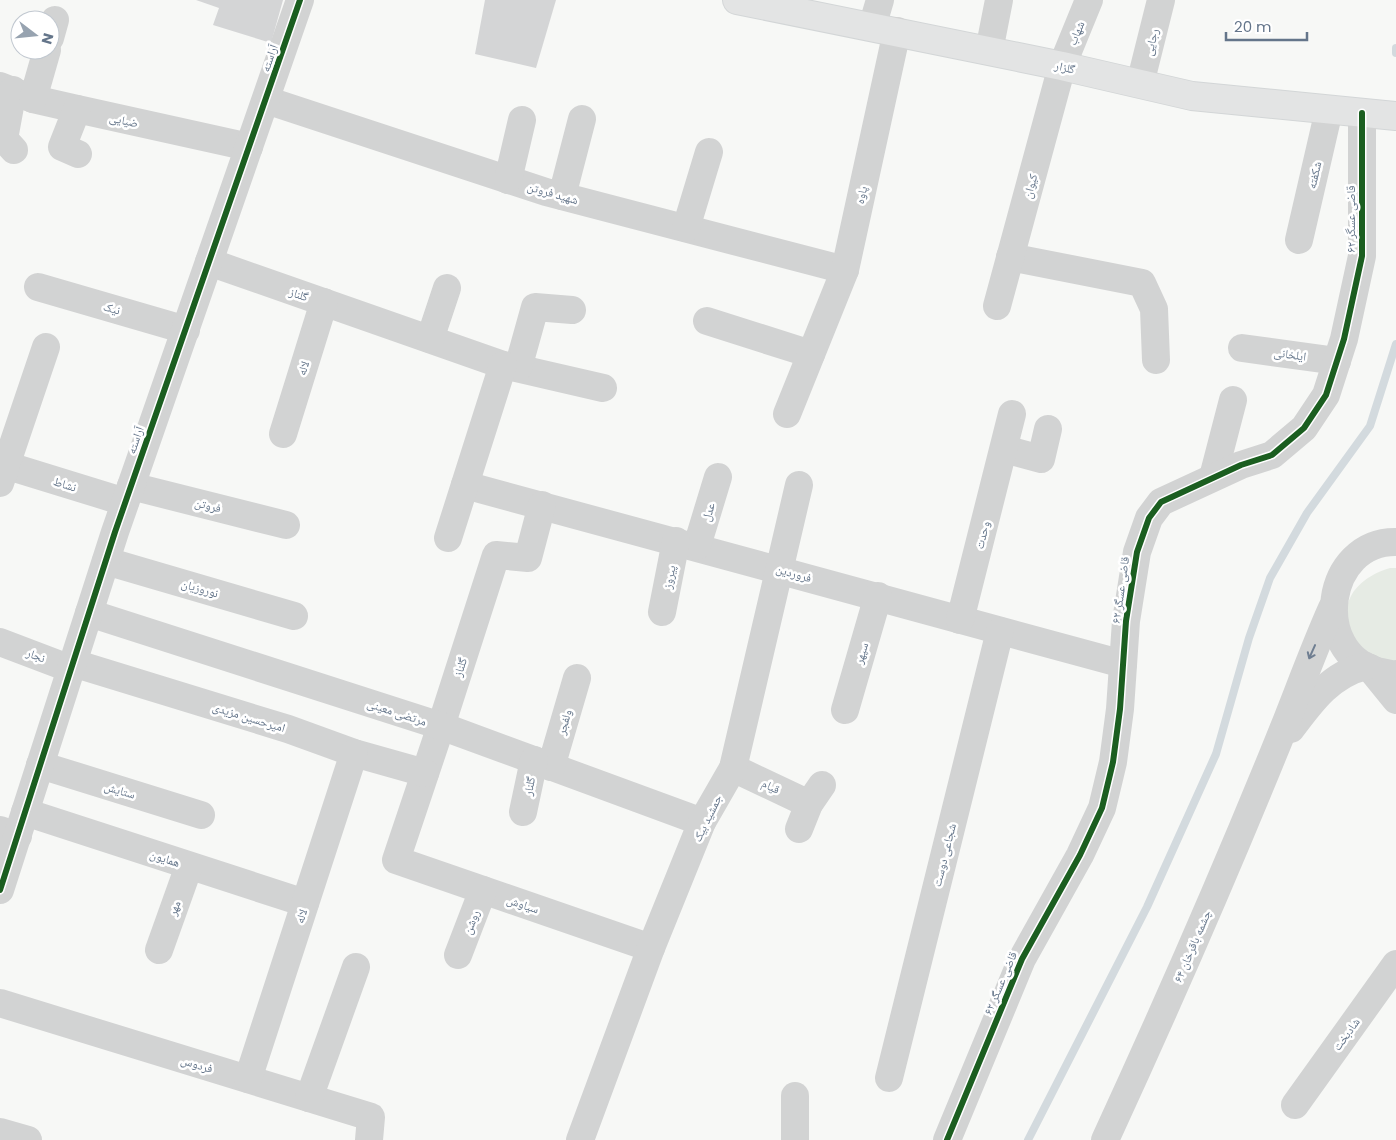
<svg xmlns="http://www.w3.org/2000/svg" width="1396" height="1140" viewBox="0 0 1396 1140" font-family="Poppins,'Noto Naskh Arabic',sans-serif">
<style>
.green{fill:#e6ebe4}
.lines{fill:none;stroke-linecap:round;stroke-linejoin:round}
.stream{stroke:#d3dade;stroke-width:8}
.building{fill:#d4d5d6}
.secondary-casing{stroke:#d3d6d7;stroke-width:30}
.minor{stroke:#d2d3d3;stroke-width:28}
.tertiary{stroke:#d2d3d3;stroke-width:28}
.secondary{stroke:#e3e4e4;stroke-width:28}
.cycleway-casing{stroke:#fff;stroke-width:9}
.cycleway{stroke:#1b5e20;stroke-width:6}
.oneway{stroke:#6f7e91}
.labels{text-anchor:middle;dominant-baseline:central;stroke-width:5;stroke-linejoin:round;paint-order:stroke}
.street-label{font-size:12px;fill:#64758a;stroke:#fff}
</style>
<rect width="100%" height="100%" fill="#f7f8f6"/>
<path class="green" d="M1390,568H1396V664L1363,652C1358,644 1350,634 1348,625C1340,595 1365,575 1390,568Z"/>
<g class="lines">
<g class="stream">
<path d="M1396,53V48"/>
<path d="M1028,1140L1147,907L1216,754L1249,638L1270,578L1307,513L1370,426L1396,344"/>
</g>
</g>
<g class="building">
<path d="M196,0H283L271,43L213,25L219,8Z"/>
<path d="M485,0H556L536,68L475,54Z"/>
</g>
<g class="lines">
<g class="secondary-casing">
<path id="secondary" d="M737,0L1062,66L1192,96L1396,116"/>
</g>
<g class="minor">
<path d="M872,27L880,0"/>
<path d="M50,38L55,20"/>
<path d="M989,51L999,0"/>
<path d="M1140,84L1161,0"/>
<path d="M0,86L33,99L77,109L249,147"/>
<path d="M13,90L4,139L14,150"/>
<path d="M33,99L47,50"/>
<path d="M266,100L546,192L845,270"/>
<path d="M77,109L62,147L78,154"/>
<path d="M508,180L522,120"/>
<path d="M562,196L582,119"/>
<path d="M686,228L709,152"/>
<path d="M1299,240L1329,110"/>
<path d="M1010,257L1142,283L1154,309L1156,360"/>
<path d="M209,262L503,365L603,388"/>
<path d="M38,287L186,330"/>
<path d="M997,306L1062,66L1089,0"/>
<path d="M707,321L811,354"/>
<path d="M430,339L447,288"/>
<path d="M1242,348L1337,361"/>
<path d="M518,368L535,307L572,310"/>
<path d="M787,414L845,270L897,31"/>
<path d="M283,434L324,302"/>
<path d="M1004,449L1041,459L1048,429"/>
<path d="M5,465L125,502"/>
<path d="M1213,477L1233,400"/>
<path d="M0,483L46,347"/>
<path d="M465,485L1123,664"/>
<path d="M131,486L286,525"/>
<path d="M542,505L528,558L496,555L441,726L396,860L651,948"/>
<path d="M448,538L503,365"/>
<path d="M697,546L718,477"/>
<path d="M106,561L294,616"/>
<path d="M662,612L676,541"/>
<path d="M89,613L441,726L702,822"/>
<path d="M960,620L1012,414"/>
<path d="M0,642L71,669"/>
<path d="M73,663L288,729L354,753L425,773"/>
<path d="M845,710L878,596"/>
<path d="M40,765L201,815"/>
<path d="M551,767L577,678"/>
<path d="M733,768L809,804"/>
<path d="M25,812L305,903"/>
<path d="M523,812L534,760"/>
<path d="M799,829L809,804L822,785"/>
<path d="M0,830L18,836"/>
<path d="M159,950L189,866"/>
<path d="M458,955L483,890"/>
<path d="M0,1003L371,1117L369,1140"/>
<path d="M889,1078L1000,631"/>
<path d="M248,1079L354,753"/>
<path d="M309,1098L356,967"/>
<path d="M1295,1105L1396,964"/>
<path d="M0,1132L28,1140"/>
<path d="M580,1140L651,948L702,822L733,768L799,485"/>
<path d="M795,1140V1096"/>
<path d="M947,1140L1022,959L1080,855L1102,808L1113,762L1120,709L1126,621L1137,552L1149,518L1161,502L1241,465L1272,455L1304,428L1326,395L1344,339L1362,256V113"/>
</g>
<g class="tertiary">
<path d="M1396,542C1325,541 1310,651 1377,671C1384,672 1389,675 1396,674"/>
<path d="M1370,668L1396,700"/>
<path d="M1291,729C1311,702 1331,674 1366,666"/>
<path d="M0,890L115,532L300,0"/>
<path d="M1105,1140C1164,1012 1221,882 1274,752C1294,704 1311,655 1332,608"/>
</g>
<use href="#secondary" class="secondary"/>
<g class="cycleway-casing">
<g id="cycleway">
<path d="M0,890L115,532L300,0"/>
<path d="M947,1140L1022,959L1080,855L1102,808L1113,762L1120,709L1126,621L1137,552L1149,518L1161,502L1241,465L1272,455L1304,428L1326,395L1344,339L1362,256V113"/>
</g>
</g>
<use href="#cycleway" class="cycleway"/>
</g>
<defs><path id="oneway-shaft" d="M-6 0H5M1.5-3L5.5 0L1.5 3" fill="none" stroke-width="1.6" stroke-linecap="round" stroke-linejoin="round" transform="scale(1.25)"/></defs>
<use class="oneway" href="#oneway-shaft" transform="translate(1312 652) rotate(114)"/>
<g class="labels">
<g class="street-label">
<text transform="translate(1076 33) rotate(-68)">شهاب</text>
<text transform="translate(1151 42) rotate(-76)">رجایی</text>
<text transform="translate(269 58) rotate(-71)">آراسته</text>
<text transform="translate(1065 67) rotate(13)">گلزار</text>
<text transform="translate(124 120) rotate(12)">ضیایی</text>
<text transform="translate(1314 175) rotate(-77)">شکفته</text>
<text transform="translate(1030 186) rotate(-75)">کیوان</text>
<text transform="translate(553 193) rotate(16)">شهید فروتن</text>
<text transform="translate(861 195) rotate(-78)">پاوه</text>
<text transform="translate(1350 219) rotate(-90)">قاضی عسگر ۶۲</text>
<text transform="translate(299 294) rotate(19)">گلناز</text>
<text transform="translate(112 308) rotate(16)">نیک</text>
<text transform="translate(1290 354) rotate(8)">ایلخانی</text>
<text transform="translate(303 368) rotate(-72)">لاله</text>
<text transform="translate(135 440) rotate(-71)">آراسته</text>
<text transform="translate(65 484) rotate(17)">نشاط</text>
<text transform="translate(208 505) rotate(14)">فروتن</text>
<text transform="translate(708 512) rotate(-73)">عدل</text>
<text transform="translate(982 535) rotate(-76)">وحدت</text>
<text transform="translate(794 573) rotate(16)">فروردین</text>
<text transform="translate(669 577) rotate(-79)">پیروز</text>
<text transform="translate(200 588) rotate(16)">نوروزیان</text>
<text transform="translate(1120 590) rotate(-82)">قاضی عسگر ۶۲</text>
<text transform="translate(861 653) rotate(-74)">سپهر</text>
<text transform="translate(36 655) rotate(21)">نجار</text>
<text transform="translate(460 667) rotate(-72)">گلناز</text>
<text transform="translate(397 712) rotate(18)">مرتضی معینی</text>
<text transform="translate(249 717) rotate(17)">امیرحسین مزیدی</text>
<text transform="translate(564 722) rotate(-74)">ولفجر</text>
<text transform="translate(529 786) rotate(-78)">گلنار</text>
<text transform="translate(771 786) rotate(26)">قیام</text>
<text transform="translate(120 790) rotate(17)">ستایش</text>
<text transform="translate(707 818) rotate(-64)">جمشید بیک</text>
<text transform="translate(944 855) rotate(-76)">شجاعی دوست</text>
<text transform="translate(165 858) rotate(18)">همایون</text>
<text transform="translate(523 904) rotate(19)">سیاوش</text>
<text transform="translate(174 908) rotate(-70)">مهر</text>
<text transform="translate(301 916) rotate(-72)">لاله</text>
<text transform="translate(471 922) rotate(-69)">روشن</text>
<text transform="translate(1192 946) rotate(-67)">چشمه باقرخان ۶۴</text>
<text transform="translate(1000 983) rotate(-67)">قاضی عسگر ۶۲</text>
<text transform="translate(1346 1034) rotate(-54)">شادبخت</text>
<text transform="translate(197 1064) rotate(17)">فردوس</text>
</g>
</g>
<g transform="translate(35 35) rotate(106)"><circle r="24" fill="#ffffff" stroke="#c1c8d0"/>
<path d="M0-4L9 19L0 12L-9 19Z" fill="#97a3b0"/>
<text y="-8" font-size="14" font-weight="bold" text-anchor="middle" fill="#64758a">N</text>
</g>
<path d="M1226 32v8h81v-8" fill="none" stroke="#64758a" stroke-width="2.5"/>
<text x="1234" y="32" font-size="15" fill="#64758a" stroke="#ffffff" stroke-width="4" paint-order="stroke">20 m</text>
</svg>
